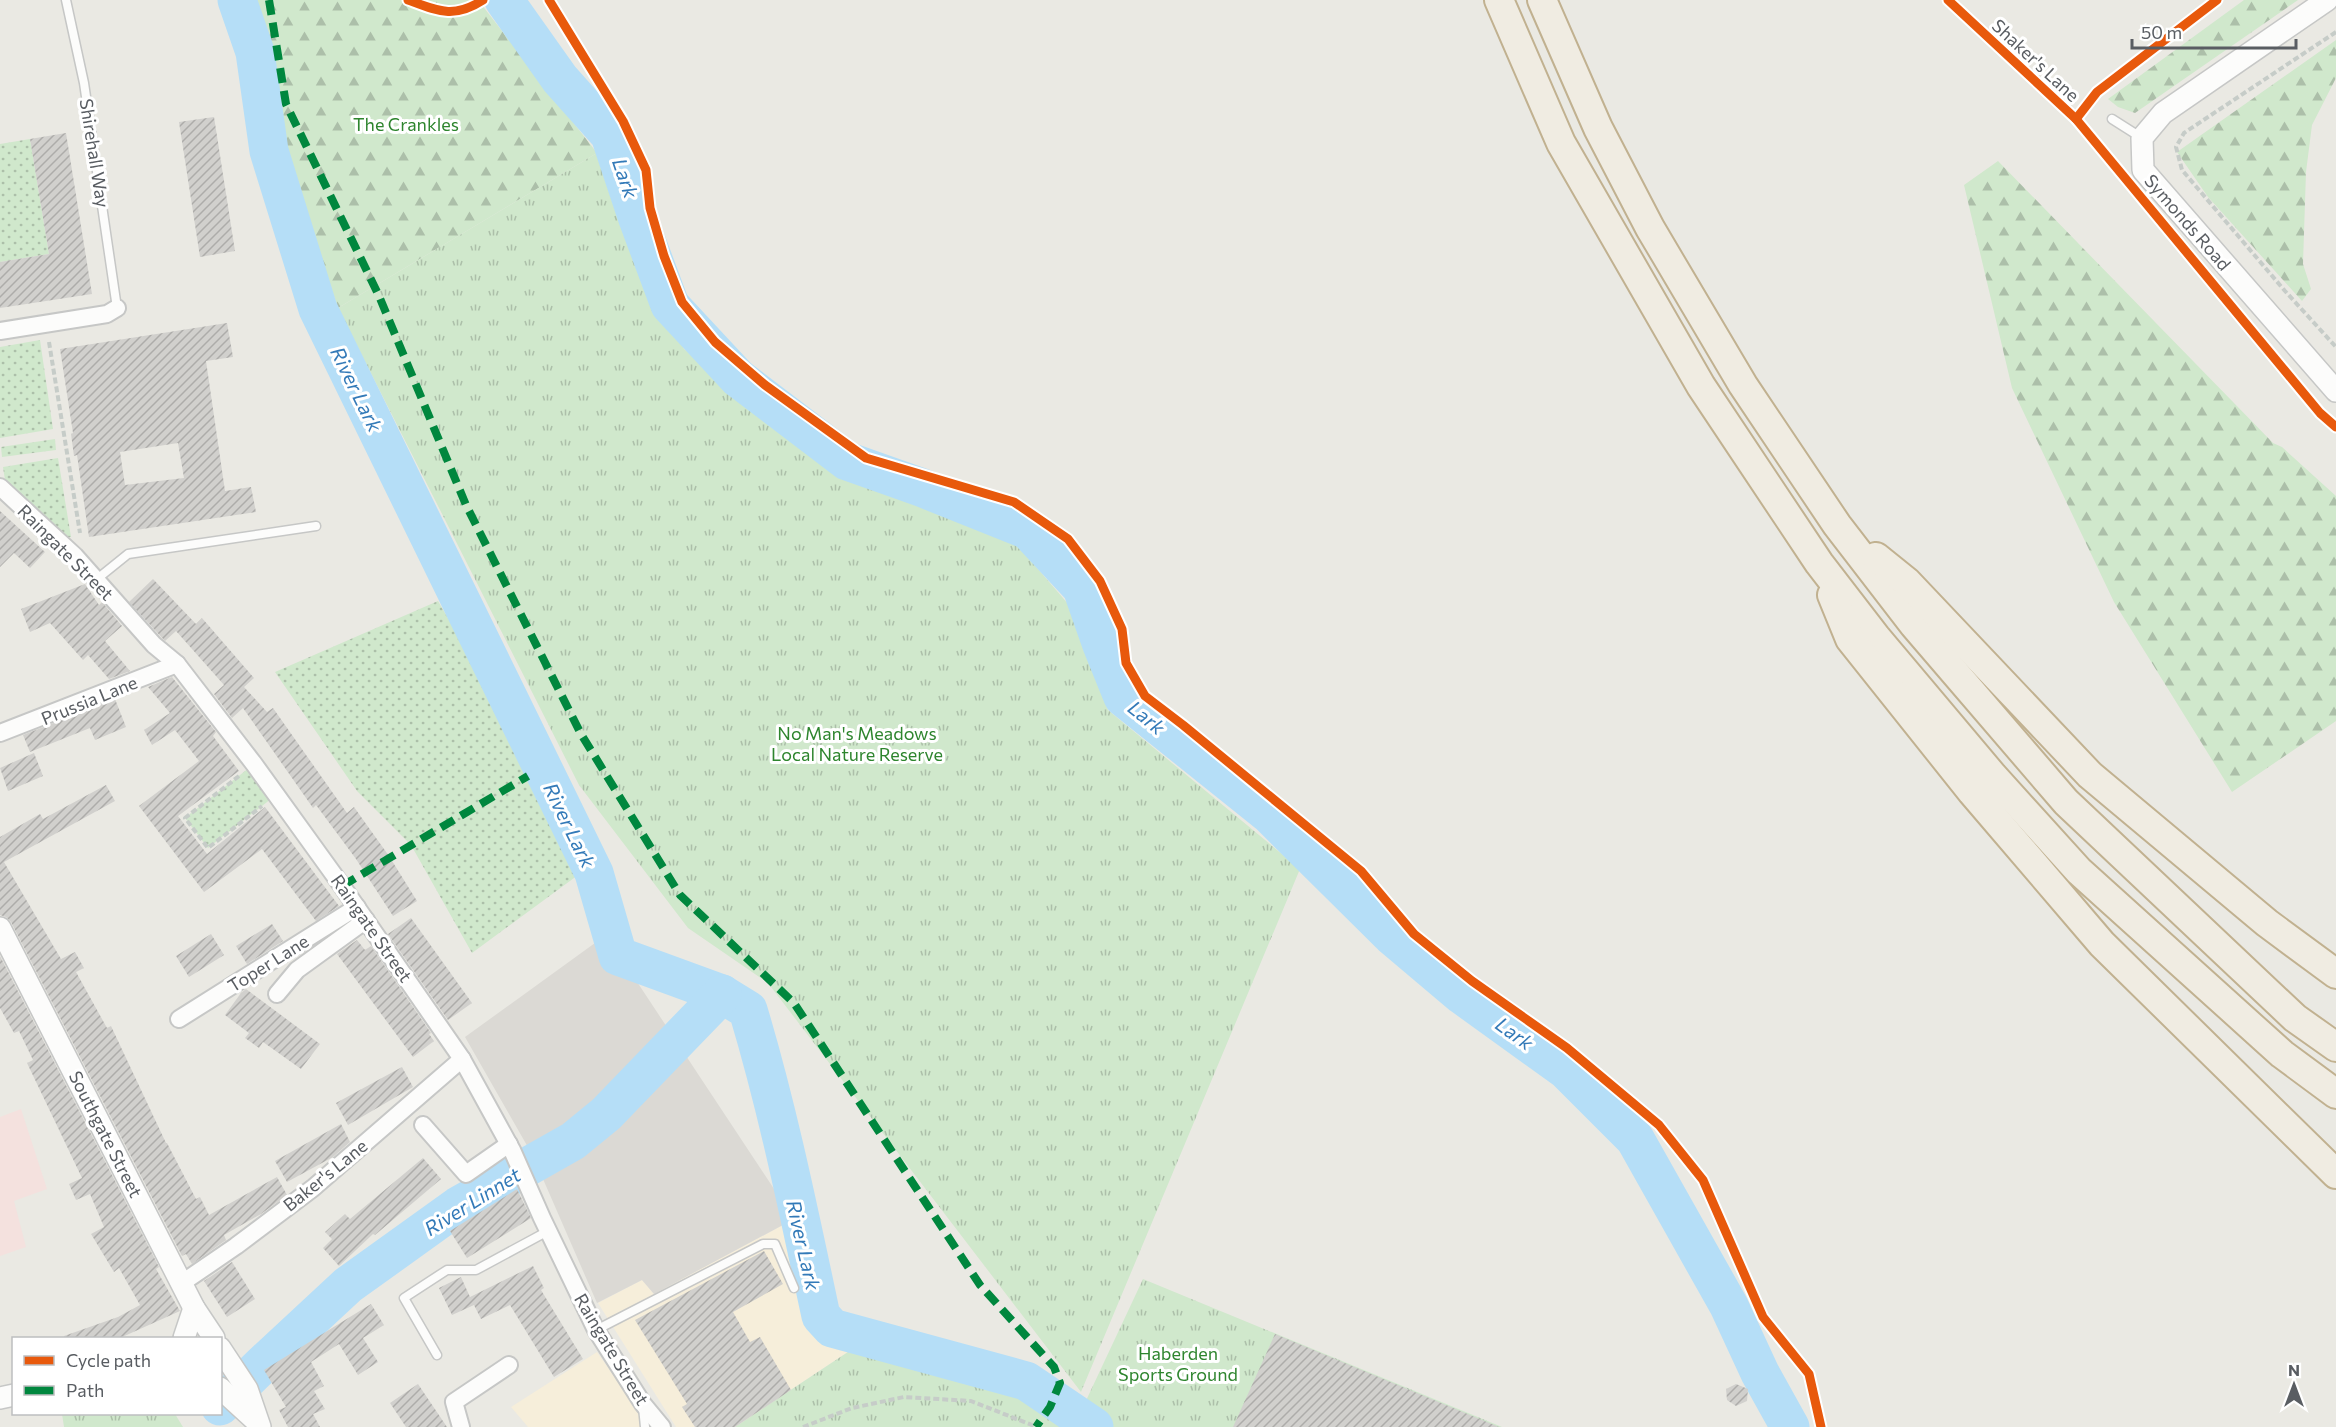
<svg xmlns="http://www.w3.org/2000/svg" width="2336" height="1427" viewBox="0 0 2336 1427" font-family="Commissioner,sans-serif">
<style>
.commercial{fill:#f6eeda}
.industrial{fill:#dbd9d4}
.medical{fill:#f4e1de}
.grass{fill:url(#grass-dots)}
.forest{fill:url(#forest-firs)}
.park{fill:url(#park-tufts)}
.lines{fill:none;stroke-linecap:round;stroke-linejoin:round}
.river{stroke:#b5def7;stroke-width:39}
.building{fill:url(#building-hatch);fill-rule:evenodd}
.service-casing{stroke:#c6c7c6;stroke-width:11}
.minor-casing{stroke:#c6c7c6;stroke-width:20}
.tertiary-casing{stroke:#c6c7c6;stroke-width:24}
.trunk-casing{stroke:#c1b190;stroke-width:32}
.path{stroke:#c6ccc8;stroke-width:4;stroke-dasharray:6 3;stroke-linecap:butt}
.service{stroke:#fcfcfb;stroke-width:8}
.minor{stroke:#fcfcfb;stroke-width:16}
.tertiary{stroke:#fcfcfb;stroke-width:21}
.trunk{stroke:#f0ece2;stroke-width:28}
.quiet{stroke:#00873e;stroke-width:8;stroke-dasharray:15 8;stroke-linecap:butt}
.cycleway-casing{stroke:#fff;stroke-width:13}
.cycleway{stroke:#e8590c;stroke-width:9}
.labels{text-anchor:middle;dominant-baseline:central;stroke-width:6;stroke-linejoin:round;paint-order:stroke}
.street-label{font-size:18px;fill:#595d62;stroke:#fff}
.park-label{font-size:18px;fill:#2e852e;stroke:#fff}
.water-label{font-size:20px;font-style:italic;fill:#337ab8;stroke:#fff}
</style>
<defs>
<pattern id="grass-dots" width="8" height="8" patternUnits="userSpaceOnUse" patternTransform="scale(1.5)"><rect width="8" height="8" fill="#d0e8cc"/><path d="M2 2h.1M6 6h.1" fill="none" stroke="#acbfa9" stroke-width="1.8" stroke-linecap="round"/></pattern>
<pattern id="forest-firs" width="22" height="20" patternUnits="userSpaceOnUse" patternTransform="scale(1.5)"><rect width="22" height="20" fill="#d0e8cc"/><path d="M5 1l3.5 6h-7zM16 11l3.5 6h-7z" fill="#acbfa9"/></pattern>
<pattern id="park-tufts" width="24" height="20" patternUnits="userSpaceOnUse" patternTransform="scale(1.5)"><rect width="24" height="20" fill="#d0e8cc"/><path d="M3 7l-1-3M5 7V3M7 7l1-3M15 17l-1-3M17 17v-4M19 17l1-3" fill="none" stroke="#acbfa9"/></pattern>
<pattern id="building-hatch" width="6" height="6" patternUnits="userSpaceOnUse" patternTransform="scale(1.5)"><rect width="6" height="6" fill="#d1d0cd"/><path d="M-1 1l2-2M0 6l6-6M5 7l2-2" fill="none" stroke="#adacaa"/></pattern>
</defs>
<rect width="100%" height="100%" fill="#eae9e3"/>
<g class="commercial">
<path d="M794,1219L818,1325L829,1333L863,1342L735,1427H676L598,1303L642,1280L654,1294Z"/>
<path d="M597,1352L650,1427H528L511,1407Z"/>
</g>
<path class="industrial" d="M606,935L794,1219L654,1294L642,1280L597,1303L533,1156L465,1037Z"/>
<path class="medical" d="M21,1109L47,1189L14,1201L26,1247L0,1256V1117Z"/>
<g class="grass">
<path d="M30,139L49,254L0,262V144Z"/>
<path d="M40,340L53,429L0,438V347Z"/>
<path d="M55,439L56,450L2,457L1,447Z"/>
<path d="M58,458L71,537L64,538L5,480L3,467Z"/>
<path d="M438,601L537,771L589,867L472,953L411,845L357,791L275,672Z"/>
<path d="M254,764L276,795L208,848L185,818Z"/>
</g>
<g class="forest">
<path d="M247,0H478L597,153L338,308L278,129L264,52Z"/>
<path d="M2244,0H2298L2135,113L2118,107L2108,99Z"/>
<path d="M2336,40V78L2312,125L2306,172L2303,264L2311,289L2302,301L2208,197L2177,152Z"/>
<path d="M1998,161L2273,443L2282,447L2336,496V721L2232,792L2114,602L2012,388L1964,185Z"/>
</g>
<g class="park">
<path d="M597,153L610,171L638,255L684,349L841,470L1007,533L1069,605L1108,710L1300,869L1081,1392L768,983L688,928L579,785L338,308Z"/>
<path d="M1143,1279L1502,1427H1108L1083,1407Z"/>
<path d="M863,1342L1027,1391L1076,1427H735Z"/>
<path d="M62,1414H175L183,1427H64Z"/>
</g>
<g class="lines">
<g class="river">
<path d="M237,0L255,52L269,151L318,309L594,873L618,956L722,994L748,1010C778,1110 799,1213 821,1316L832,1328L1026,1381L1094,1427"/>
<path d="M504,0L560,79L610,135L638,219L670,305L738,378L847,461L923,488L1028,530L1082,588L1102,645L1123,697L1269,814L1391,935L1462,995L1566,1070L1635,1139L1729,1306L1760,1373L1790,1427"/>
<path d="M220,1406L264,1363L348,1285L458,1206L573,1141L606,1114L722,994"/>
</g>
</g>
<g class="building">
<path d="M214,117L235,251L200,257L179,122Z"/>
<path d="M66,133L92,294L0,308V262L49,254L30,139Z"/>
<path d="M227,323L233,357L206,361L225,491L251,487L256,512L89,537L77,455L74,456L71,434L73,433L60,349ZM178,443L184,478L125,485L120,452Z"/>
<path d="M0,511L45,552L30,568L14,553L0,567Z"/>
<path d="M153,579L196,624L202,618L254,678L244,687L267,712L273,708L347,813L354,807L389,856L417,901L393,916L356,859L316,805L313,808L243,708L232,718L214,694L224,685L176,631L165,641L129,602Z"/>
<path d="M85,584L99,605L102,602L122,626L105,641L130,671L109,679L88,655L83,660L50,623L30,632L21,609Z"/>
<path d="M172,677L216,732L213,736L239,771L178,816L207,854L265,807L339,906L316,921L262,849L204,892L139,806L199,761L175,730L152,745L144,730L170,713L148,687Z"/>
<path d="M115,699L126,727L95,740L90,728L30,752L23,735Z"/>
<path d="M34,753L43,776L8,791L0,768Z"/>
<path d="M106,785L115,801L4,862L61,959L75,952L84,968L76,972L107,1028L111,1026L166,1143H167L196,1199L200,1197L209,1215L277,1177L287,1195L261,1214L224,1235L226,1240L192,1264L186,1254L182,1256L11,922L6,917L0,915V837L40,814L43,819Z"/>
<path d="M411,918L472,1003L448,1020L388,934Z"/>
<path d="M272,924L283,941L247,964L236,946Z"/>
<path d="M211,934L224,955L189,977L176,956Z"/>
<path d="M357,940L365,950L371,946L431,1033L429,1034L434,1041L413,1057L337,954Z"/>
<path d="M0,956L159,1267L156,1269L180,1311L120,1338H65L64,1336L118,1317L140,1305L119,1268L114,1272L91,1234L104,1227L90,1194L76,1200L69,1184L82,1178L27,1063L33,1060L19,1031L14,1033L0,1008Z"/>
<path d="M246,989L320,1044L301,1069L263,1042L259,1048L245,1038L249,1033L225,1015L241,993Z"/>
<path d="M402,1067L413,1087L348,1125L336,1103Z"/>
<path d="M341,1124L350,1142L333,1157L287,1182L275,1161Z"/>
<path d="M423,1158L441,1179L375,1235L373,1234L339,1266L323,1248L332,1239L325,1232L345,1214L350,1219Z"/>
<path d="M517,1189L531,1218L467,1258L450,1231Z"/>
<path d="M764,1251L783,1284L733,1312L750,1342L760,1337L791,1390L735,1427H695L682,1407L687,1404L635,1320Z"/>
<path d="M232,1262L255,1299L227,1317L204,1281Z"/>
<path d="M533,1266L544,1288L541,1290L583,1359L554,1377L510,1305L481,1319L474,1305L452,1315L439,1288L461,1277L470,1297Z"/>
<path d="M371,1304L384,1325L363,1338L378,1362L358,1375L339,1344L311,1362L324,1386L314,1391L325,1409L313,1414L320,1427H288L279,1410L286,1407L264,1370Z"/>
<path d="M1275,1334L1499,1427H1233Z"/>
<path d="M418,1384L447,1427H406L390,1403Z"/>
<path d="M1736,1384L1748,1389L1747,1401L1736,1406L1727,1400L1726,1389Z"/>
</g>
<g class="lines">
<g class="service-casing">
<g id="service">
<path d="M66,0L84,83L117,308"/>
<path d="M2112,119L2142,138"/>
<path d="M97,579L128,554L316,526"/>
<path d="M596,1330L763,1244H775L794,1288"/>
<path d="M437,1355L404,1298L447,1270H476L548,1231"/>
<path d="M643,1407L645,1427"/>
</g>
</g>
<g class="minor-casing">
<g id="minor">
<path d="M0,331L107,314L117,308"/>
<path d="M0,487L75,556L154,645L177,664L254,764L342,886L462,1059L512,1150L542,1218L596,1330L643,1404L662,1427"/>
<path d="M0,733L177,664"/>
<path d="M277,994L297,970L366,920"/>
<path d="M179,1019L357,907"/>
<path d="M423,1125L466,1174L509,1144"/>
<path d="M182,1283L236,1246L313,1188L462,1059"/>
<path d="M461,1427L454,1402L509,1365"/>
</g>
</g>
<g class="tertiary-casing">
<g id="tertiary">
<path d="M2327,0L2163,113L2142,138L2143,170L2336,391"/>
<path d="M0,928L194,1308L214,1338"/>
<path d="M184,1338L194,1308"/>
<path d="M220,1348L247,1389L260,1427"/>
<path d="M220,1388L255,1420"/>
<path d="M0,1398L14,1395"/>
</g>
</g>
<g class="trunk-casing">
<g id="trunk">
<path d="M1499,0L1561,143L1701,386L1819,563L1876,637L1993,776L2079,871L2282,1054L2336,1094"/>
<path d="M1542,0L1598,128L1650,228L1743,385L1837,525L1914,625L2066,802L2295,1018L2336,1047"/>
<path d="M1876,557L1907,582L2090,775L2267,923L2336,974"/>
<path d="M1832,595L1850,639L1972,792L2102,944L2336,1174"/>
</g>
</g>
<g class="path">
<path d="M549,0L623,121L646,170L650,208L664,256L682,302L715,342L765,385L866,458L1014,502L1068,539L1100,581L1122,629L1126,663L1145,696L1183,725L1361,871L1414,934L1472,981L1567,1048L1659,1125L1703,1180L1763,1317L1809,1374L1821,1427"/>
<path d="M2336,32L2184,133L2176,147L2182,170L2285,291L2336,347"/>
<path d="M49,342L80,533"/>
<path d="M239,776L185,818L208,848L262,806"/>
<path d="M803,1427L852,1408L904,1397L971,1401L1037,1427"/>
</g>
<use href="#service" class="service"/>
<use href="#minor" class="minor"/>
<use href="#tertiary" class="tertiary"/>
<use href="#trunk" class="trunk"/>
<g class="quiet">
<path d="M269,0L286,104L379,296L466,505L581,734L680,895L794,1003L980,1285L1054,1367L1060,1383L1050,1407L1036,1427"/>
<path d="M342,886L528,776"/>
</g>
<g class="cycleway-casing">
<g id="cycleway">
<path d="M408,0C438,11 454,19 483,0"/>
<path d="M549,0L623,121L646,170L650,208L664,256L682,302L715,342L765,385L866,458L1014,502L1068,539L1100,581L1122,629L1126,663L1145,696L1183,725L1361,871L1414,934L1472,981L1567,1048L1659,1125L1703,1180L1763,1317L1809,1374L1821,1427"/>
<path d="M1948,0L2076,119L2320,413L2336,427"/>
<path d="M2076,119L2097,92L2217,0"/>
</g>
</g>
<use href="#cycleway" class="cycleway"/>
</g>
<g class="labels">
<g class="street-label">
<text transform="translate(2036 60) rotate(43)">Shaker's Lane</text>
<text transform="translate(95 153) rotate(81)">Shirehall Way</text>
<text transform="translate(2188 222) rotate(49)">Symonds Road</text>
<text transform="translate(66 552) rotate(45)">Raingate Street</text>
<text transform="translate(89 700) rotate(-22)">Prussia Lane</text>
<text transform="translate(372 928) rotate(55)">Raingate Street</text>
<text transform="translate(268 963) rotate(-32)">Toper Lane</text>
<text transform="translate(106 1134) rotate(63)">Southgate Street</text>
<text transform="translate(325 1175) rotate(-39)">Baker's Lane</text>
<text transform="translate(612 1349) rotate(59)">Raingate Street</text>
</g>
<g class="park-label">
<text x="406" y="124">The Crankles</text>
<text x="857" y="733">No Man's Meadows<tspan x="857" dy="21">Local Nature Reserve</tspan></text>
<text x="1178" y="1353">Haberden<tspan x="1178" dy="21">Sports Ground</tspan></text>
</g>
<g class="water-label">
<text transform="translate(626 178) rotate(71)">Lark</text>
<text transform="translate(357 389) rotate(64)">River Lark</text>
<text transform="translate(1147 717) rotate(39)">Lark</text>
<text transform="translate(570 825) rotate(64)">River Lark</text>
<text transform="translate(1515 1033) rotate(36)">Lark</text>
<text transform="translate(472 1201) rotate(-32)">River Linnet</text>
<text transform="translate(804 1245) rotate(77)">River Lark</text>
</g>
</g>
<rect x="12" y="1337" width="210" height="78" fill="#ffffff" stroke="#bdbec0" stroke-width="1.5"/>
<rect x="24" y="1356" width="30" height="9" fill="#e8590c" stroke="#bdbec0" stroke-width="1.5"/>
<text x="66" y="1367" font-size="18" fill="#595d62">Cycle path</text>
<rect x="24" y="1386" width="30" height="9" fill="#00873e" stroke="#bdbec0" stroke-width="1.5"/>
<text x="66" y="1397" font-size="18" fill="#595d62">Path</text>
<g transform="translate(2294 1385)" stroke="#ffffff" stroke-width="4.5" paint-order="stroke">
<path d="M0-4.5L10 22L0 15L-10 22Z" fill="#595d62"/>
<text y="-9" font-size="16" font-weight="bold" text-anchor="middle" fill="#595d62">N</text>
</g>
<path d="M2132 39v9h164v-9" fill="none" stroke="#595d62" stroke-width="3"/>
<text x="2141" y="39" font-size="18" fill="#595d62" stroke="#ffffff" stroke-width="4.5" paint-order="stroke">50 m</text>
</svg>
